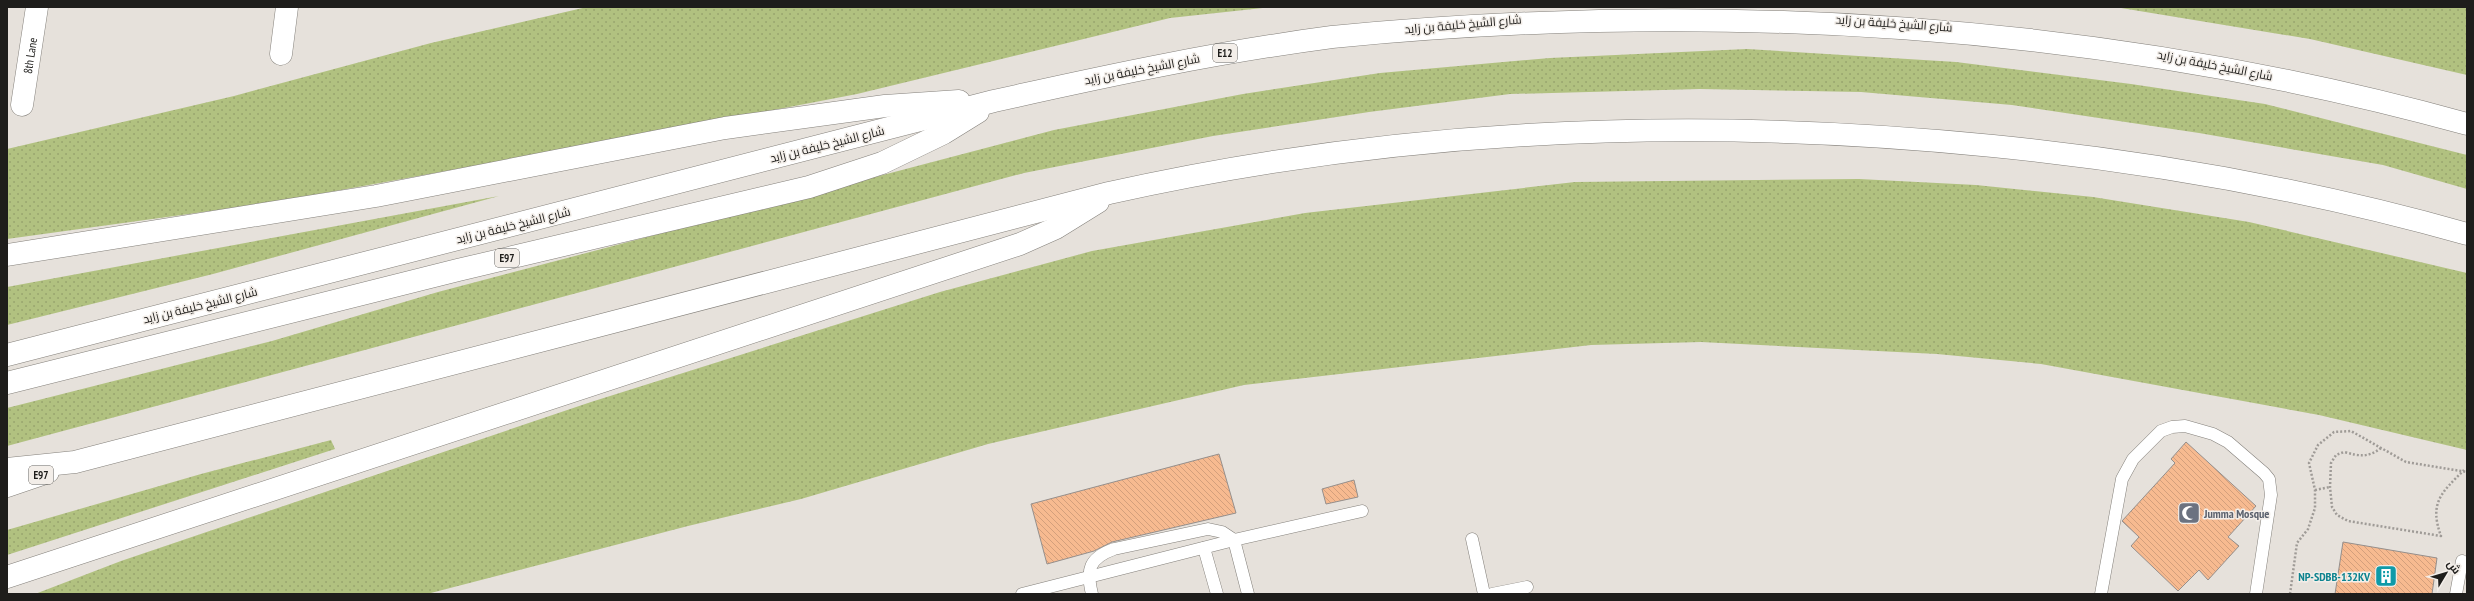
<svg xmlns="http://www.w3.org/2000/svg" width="2474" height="601" viewBox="0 0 2474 601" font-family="'PT Sans Narrow',Cairo,sans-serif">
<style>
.garden{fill:url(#garden-dots)}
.building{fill:url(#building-back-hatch);stroke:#958f8c}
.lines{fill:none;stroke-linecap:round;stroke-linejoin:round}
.lane-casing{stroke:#84807b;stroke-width:13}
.street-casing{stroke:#84807b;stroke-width:23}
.highway-casing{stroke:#84807b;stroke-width:23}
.path{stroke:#9f9b97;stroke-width:2.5;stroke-dasharray:2 2;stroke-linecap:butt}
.lane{stroke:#fff;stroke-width:12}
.street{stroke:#fff;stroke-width:22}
.highway{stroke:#fff;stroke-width:22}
.labels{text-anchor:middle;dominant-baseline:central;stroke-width:3;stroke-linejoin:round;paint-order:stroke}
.shield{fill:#f3eee9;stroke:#5e5c59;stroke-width:1}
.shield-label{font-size:11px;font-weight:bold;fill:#1e1d1b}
.street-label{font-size:12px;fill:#1e1d1b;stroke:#f3eee9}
.worship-label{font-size:12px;font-weight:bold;fill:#5b616d;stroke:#f3eee9;text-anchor:start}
.culture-label{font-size:12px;font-weight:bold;fill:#0d838f;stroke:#f3eee9;text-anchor:end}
</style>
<defs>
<pattern id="garden-dots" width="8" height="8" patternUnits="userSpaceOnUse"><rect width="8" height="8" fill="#b1c180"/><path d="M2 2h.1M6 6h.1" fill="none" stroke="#98a56e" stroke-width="1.8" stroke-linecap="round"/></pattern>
<pattern id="building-back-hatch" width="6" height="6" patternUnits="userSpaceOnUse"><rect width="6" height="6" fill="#f7ba90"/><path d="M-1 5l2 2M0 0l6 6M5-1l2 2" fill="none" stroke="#d39f7c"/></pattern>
</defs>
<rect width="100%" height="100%" fill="#e6e1db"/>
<g class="garden">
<path d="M587,7H1272L1170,18L857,94L574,148L269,203L7,239V149L234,96L431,43Z"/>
<path d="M2115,7H2467V75L2310,39Z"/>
<path d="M1747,49L1956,62L2131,84L2265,104L2467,155V189L2383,165L2199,133L2012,105L1861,92L1700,89L1510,94L1369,112L1213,136L1024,173L7,446V408L272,341L438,292L1054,130L1243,94L1380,73L1550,58Z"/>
<path d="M1859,179L1976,185L2093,197L2249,222L2467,273V450L2319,415L2041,364L1937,354L1701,342L1591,345L1244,385L988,444L801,499L688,526L427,594H35L121,561L591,402L940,292L1092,251L1305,213L1575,182Z"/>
<path d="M499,196L213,274L7,325V287Z"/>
<path d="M331,440L335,449L7,555V530L201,474Z"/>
</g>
<g class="building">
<path d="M2186,442L2256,506L2228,537L2239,546L2208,580L2199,570L2178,591L2131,546L2139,537L2122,521L2175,463L2171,459Z"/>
<path d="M1219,454L1236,513L1112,542L1094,551L1047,564L1031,504Z"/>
<path d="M1354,480L1358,497L1326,504L1322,489Z"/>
<path d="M2343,542L2437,558L2432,594H2335Z"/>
</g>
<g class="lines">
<g class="lane-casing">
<g id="lane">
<path d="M1472,539L1484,594"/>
<path d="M1204,548L1217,594"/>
<path d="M1022,594L1234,540L1362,511"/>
<path d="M1092,594C1086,570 1089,558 1114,549L1208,529L1222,532L1234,540L1248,594"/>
<path d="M1492,594L1527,587"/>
<path d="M2101,594L2122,479L2133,459L2161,431L2172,427L2185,426L2213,434L2228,442L2264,473L2269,479L2271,495L2256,594"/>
<path d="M2456,594L2462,561"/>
</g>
</g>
<g class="street-casing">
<g id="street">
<path d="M281,54L287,7"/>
<path id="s1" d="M22,105L37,7"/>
</g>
</g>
<g class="highway-casing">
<g id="highway">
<path d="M7,255L376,196L725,128L885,106L959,101"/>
<path d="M7,355L994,101C1106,76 1218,52 1332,37C1712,0 2099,22 2467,124"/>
<path d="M7,383L458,270L809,187L882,163L944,133L978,112"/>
<path d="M7,469L75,462L1109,193C1399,128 1697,116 1993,146C2153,162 2312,190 2467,234"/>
<path d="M7,486L48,472"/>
<path d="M7,577L1020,244L1056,228L1098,202"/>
</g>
</g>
<g class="path">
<path d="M2381,448C2368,458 2359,456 2344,452L2336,455L2331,463L2330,487L2332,507L2337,515L2348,521L2441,536C2429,503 2441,493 2464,470"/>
<path d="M2315,490L2330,487"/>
<path d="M2290,594L2297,543L2308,529L2315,508V490L2309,463L2318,445L2334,432L2351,431L2406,462L2467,472"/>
</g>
<use href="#lane" class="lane"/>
<use href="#street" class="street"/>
<use href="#highway" class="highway"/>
</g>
<defs>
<g id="mosque-square" transform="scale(1.15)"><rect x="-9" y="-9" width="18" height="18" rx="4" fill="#6b7280" stroke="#f3eee9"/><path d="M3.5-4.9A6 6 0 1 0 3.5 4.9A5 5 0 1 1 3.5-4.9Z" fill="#fff"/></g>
<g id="building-square" transform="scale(1.15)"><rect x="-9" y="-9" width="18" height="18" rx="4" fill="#0f9aa8" stroke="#f3eee9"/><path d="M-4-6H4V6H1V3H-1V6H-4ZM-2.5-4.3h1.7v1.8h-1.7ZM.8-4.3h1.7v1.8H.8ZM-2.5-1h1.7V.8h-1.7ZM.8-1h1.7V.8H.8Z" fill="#fff"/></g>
</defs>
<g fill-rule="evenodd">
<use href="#mosque-square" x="2189" y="513"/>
<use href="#building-square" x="2386" y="576"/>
</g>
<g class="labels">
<g class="shield">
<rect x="1213" y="44" width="24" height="18" rx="3"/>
<rect x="495" y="249" width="24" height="18" rx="3"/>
<rect x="29" y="466" width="24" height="18" rx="3"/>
</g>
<g class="shield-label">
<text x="1225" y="53">E12</text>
<text x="507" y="258">E97</text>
<text x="41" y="475">E97</text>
</g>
<g class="street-label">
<text transform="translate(1894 23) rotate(4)">شارع الشيخ خليفة بن زايد</text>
<text transform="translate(1463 24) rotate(-5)">شارع الشيخ خليفة بن زايد</text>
<text stroke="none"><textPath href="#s1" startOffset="50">8th Lane</textPath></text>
<text transform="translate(2215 65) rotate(11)">شارع الشيخ خليفة بن زايد</text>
<text transform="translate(1142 69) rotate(-11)">شارع الشيخ خليفة بن زايد</text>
<text transform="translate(827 144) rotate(-14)">شارع الشيخ خليفة بن زايد</text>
<text transform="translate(513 225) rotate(-14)">شارع الشيخ خليفة بن زايد</text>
<text transform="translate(200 305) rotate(-14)">شارع الشيخ خليفة بن زايد</text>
</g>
<g class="worship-label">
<text x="2204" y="513">Jumma Mosque</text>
</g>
<g class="culture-label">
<text x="2370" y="576">NP-SDBB-132KV</text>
</g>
</g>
<rect width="2474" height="601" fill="none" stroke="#1e1d1b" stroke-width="16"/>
<g transform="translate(2446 573) rotate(52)" stroke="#f3eee9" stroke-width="3" paint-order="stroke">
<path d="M0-3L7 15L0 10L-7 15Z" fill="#1e1d1b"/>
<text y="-6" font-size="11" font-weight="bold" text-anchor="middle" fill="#1e1d1b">ش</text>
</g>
</svg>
